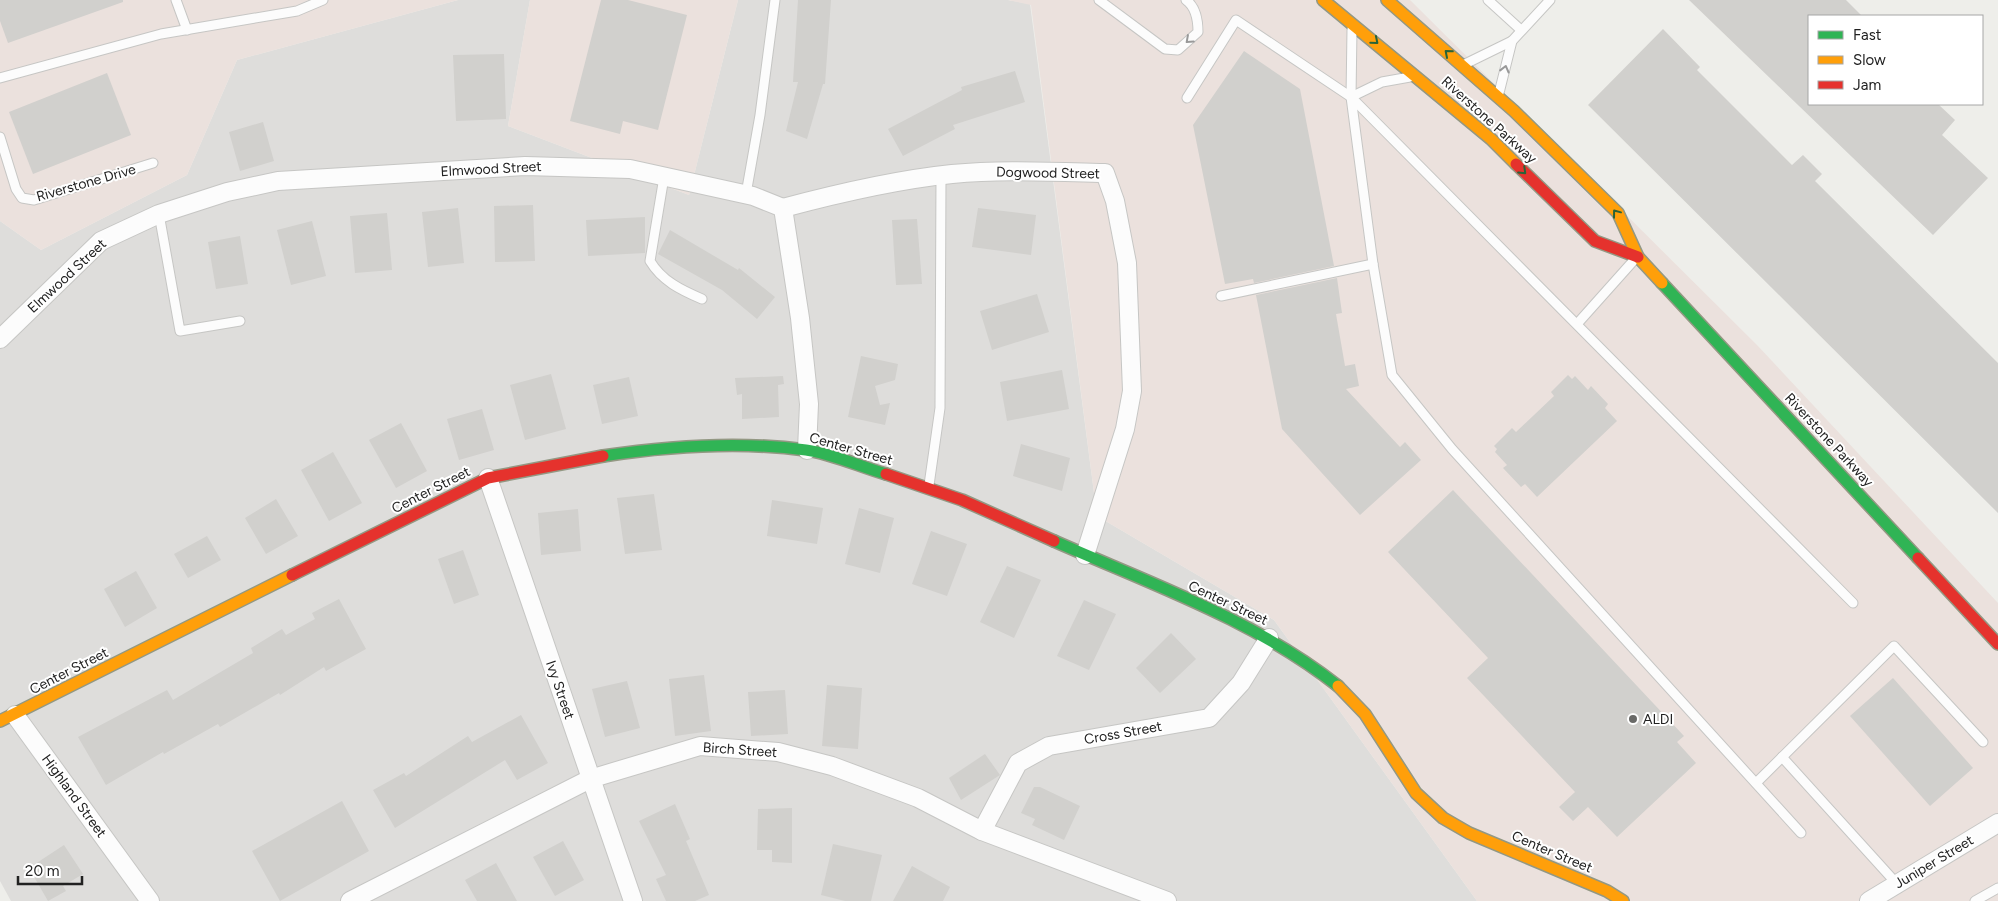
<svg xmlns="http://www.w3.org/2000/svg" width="1998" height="901" viewBox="0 0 1998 901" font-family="Figtree,sans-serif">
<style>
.residential{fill:#dedddb}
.commercial{fill:#ebe1dd}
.building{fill:#d1d0cd}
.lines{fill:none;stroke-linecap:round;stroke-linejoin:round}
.lane-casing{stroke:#c6c6c4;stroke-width:11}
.street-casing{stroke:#c6c6c4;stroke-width:20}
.fast-casing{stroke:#939883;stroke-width:14}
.slow-casing{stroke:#939883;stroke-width:14}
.jam-casing{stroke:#939883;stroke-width:14}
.lane{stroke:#fcfcfc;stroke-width:9}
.street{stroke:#fcfcfc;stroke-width:18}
.fast{stroke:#30b455;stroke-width:11}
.slow{stroke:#ff9f0a;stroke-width:11}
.jam{stroke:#e5322d;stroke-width:11}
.oneway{stroke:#999}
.oneway2{stroke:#286338}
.poi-dot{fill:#696967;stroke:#fff;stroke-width:2}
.labels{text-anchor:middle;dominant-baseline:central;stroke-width:4;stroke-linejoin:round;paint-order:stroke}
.street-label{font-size:14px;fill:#212121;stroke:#fff}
.poi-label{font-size:14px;fill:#212121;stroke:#fff;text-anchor:start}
</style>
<rect width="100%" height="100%" fill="#eeeeea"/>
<path class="residential" d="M458,0H530L508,126L689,195L738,0H1008L1030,4L1097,516L1274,620L1477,901H11L0,881V221L41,250L187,175L237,60Z"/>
<g class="commercial">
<path d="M0,0H458L237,60L187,175L41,250L0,221Z"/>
<path d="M530,0H738L689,195L508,126Z"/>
<path d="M1008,0H1410L1757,345L1998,603V901H1477L1274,620L1097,516L1031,5Z"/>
</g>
<g class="building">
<path d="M0,0H123V2L8,43L0,21Z"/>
<path d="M601,0H628L687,15L658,130L623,121L620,134L570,121Z"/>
<path d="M798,0H831L825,84H823L807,139L786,131L798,82H793Z"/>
<path d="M1689,0H1846L1862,16H1809V104H1938L1955,120L1942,135L1988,178L1933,235Z"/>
<path d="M1663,29L1700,67L1697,70L1792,165L1803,155L1822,174L1815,181L1998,363V513L1588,105Z"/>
<path d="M1244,51L1300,89L1334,266L1254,283L1253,279L1225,284L1193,125Z"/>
<path d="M504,54L506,119L456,121L453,55Z"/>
<path d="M1015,71L1025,102L953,125L955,129L903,156L888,129L962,90L961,87Z"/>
<path d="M107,73L131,135L33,174L9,112Z"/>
<path d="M263,122L274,161L240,171L229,132Z"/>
<path d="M533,205L535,261L495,262L494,206Z"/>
<path d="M458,208L464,263L428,267L422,212Z"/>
<path d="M978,208L1036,215L1031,255L972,247Z"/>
<path d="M387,213L392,270L355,273L350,216Z"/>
<path d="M645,217V253L588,256L586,220Z"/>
<path d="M917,219L922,284L896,285L892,220Z"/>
<path d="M312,221L326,276L291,285L277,230Z"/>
<path d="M670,230L738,270L739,268L775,297L757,319L722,290L658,254Z"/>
<path d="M240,236L248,284L216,289L208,242Z"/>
<path d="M1337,278L1342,313L1336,314L1345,366L1355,364L1359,386L1346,389L1400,447L1405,442L1421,460L1360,515L1282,429L1256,295Z"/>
<path d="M1037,294L1049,332L992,350L980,311Z"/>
<path d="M861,356L898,364L895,380L875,386L880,405L890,403L885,425L848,417Z"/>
<path d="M1062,370L1069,409L1007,421L1000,382Z"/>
<path d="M551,374L566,429L525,440L510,385Z"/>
<path d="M1568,375L1572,379L1575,376L1588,390L1591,386L1608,404L1605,408L1617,421L1537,497L1525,484L1521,487L1503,468L1507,465L1495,452L1497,449L1494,446L1512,428L1516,432L1554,396L1551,392Z"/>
<path d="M783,376L784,384L778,385L779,417L742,419V394L737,395L735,378Z"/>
<path d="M629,377L638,416L602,424L593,385Z"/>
<path d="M482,409L494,450L459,460L447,419Z"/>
<path d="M401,423L427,471L396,488L369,440Z"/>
<path d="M1021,444L1070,458L1062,491L1013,476Z"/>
<path d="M333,452L362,503L329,521L301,470Z"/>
<path d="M1453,490L1684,736L1677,742L1696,763L1617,837L1588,807L1573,821L1559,807L1575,792L1467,678L1488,658L1388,552Z"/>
<path d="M654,494L662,550L625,554L617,498Z"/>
<path d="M276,499L298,536L266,554L245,518Z"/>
<path d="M772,500L823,508L817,544L767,536Z"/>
<path d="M859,508L894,518L880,573L845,564Z"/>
<path d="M578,509L581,551L541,555L538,513Z"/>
<path d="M931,531L967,544L947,596L912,584Z"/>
<path d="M207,536L221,560L188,578L174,554Z"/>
<path d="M463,550L479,595L454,604L438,559Z"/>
<path d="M1007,566L1041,580L1014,638L980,622Z"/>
<path d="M136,571L157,608L125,627L104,589Z"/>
<path d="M339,599L366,649L326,671L324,667L280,695L279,693L220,727L218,724L164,754L163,752L106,785L78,737L167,690L173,700L253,653L251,648L282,629L286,635L315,619L312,613Z"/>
<path d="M1084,600L1116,614L1089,670L1057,656Z"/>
<path d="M1171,633L1196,659L1160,693L1136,668Z"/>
<path d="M704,675L711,731L675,736L669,679Z"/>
<path d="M1893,678L1973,768L1930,806L1850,716Z"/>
<path d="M627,681L640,728L605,737L592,689Z"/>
<path d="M827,685L862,688L858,749L822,746Z"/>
<path d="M785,690L788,734L751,736L748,692Z"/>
<path d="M521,715L548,763L517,780L505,760L395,828L373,790L404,773L406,776L468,736L472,742Z"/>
<path d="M985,754L1000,775L961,800L949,778Z"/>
<path d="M1034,787H1040L1080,806L1064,840L1032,825L1035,819L1021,813Z"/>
<path d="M342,801L369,851L280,901L252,851Z"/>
<path d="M675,804L690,839L686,841L709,895L695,901H666L656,879L666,875L639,821Z"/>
<path d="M792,808V863L772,862V850H757L758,809Z"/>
<path d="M563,841L584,880L555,896L533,857Z"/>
<path d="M833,844L882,855L871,901H845L821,895Z"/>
<path d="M64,845L83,874L63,886L66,891L48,901L29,868Z"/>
<path d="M496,863L517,901H477L465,880Z"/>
<path d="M912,866L950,887L943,901H893Z"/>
</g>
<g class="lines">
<g class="lane-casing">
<g id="lane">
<path d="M176,0L187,30"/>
<path d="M1099,0L1165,49L1178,50L1198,32C1198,20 1196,7 1186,0"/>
<path d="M1488,0L1521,30"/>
<path d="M1352,29L1351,97L1373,264L1392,375L1452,449L1801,833"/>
<path d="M1465,64L1512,41"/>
<path d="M0,78L161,34L297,11L323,0"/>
<path d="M1499,93L1512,41L1550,0"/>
<path d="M1351,97L1382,82L1410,77"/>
<path d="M1187,98L1236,20L1351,97L1853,603"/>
<path d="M0,137L16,189L22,198L34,200L153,163"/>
<path d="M664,177L650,261C662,281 681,290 702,299"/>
<path d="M746,194L760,115L775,0"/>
<path d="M159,214L180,331L240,321"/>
<path d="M1221,296L1373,264"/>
<path d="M1577,324L1635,259"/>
<path d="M929,485L940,408L941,176"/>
<path d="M1782,757L1897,884"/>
<path d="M1756,783L1894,646L1983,742"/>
<path d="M1975,901L1998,888"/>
</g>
</g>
<g class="street-casing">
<g id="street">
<path d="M783,208C839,193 894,180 952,174C1003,169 1054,172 1105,173L1115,201L1127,263L1132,391L1125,429L1085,555"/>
<path d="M0,339L101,241L159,214L227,192L278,181L525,166L630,169L753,196L783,208L800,318L809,404L807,450"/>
<path d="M488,478L633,901"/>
<path d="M15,715L150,901"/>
<path d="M982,831L1018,763L1049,746L1209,718L1241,683L1269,638"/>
<path d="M350,901L590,779L700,746L778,752L832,766L918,798L982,831L1167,901"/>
<path d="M1869,901L1998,823"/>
</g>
</g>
<g class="fast-casing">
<g id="fast">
<path d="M1662,283L1918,558"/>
<path d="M603,456C669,446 739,441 806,450C831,453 861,467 886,474"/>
<path d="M1054,541C1151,584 1255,620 1338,686"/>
</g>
</g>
<g class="slow-casing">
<g id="slow">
<path d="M1323,0L1491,139L1516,164"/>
<path d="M1387,0L1514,111L1618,213L1638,257L1662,283"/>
<path d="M1338,686L1365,714L1416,793L1443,818L1469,833L1607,891L1623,901"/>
<path d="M0,721L292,575"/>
</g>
</g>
<g class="jam-casing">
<g id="jam">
<path d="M1516,164L1595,241L1638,257"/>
<path d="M886,474L962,500L1054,541"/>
<path d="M1918,558L1998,644"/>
<path d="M292,575L488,478L603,456"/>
</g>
</g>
<use href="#lane" class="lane"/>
<use href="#street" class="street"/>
<use href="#fast" class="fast"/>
<use href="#slow" class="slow"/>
<use href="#jam" class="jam"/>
</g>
<defs><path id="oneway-chevron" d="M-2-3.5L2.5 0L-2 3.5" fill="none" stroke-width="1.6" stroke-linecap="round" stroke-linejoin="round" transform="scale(1.25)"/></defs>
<g class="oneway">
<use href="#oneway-chevron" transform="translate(1189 40) rotate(138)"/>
<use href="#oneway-chevron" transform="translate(1505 69) rotate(-76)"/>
</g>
<g class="oneway2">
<use href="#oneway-chevron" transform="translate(1375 41) rotate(40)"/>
<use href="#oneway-chevron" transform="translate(1448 53) rotate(-139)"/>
<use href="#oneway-chevron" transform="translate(1523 171) rotate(44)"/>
<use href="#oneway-chevron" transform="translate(1616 213) rotate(-127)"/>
</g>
<circle class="poi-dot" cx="1633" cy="719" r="5"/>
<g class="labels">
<g class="street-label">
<text transform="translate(1489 120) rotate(42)">Riverstone Parkway</text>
<text transform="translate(491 169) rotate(-3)">Elmwood Street</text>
<text transform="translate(1048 173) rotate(1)">Dogwood Street</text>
<text transform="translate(86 183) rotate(-16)">Riverstone Drive</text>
<text transform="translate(67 276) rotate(-43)">Elmwood Street</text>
<text transform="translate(1829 440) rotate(47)">Riverstone Parkway</text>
<text transform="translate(851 449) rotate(16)">Center Street</text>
<text transform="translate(431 490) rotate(-27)">Center Street</text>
<text transform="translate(1228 603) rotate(25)">Center Street</text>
<text transform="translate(69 671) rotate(-27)">Center Street</text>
<text transform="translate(560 690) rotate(71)">Ivy Street</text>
<text transform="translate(1123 733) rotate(-10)">Cross Street</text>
<text transform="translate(740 750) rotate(4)">Birch Street</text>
<text transform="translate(74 796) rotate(54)">Highland Street</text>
<text transform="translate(1552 852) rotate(23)">Center Street</text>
<text transform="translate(1934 862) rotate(-31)">Juniper Street</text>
</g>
<g class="poi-label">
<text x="1643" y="719">ALDI</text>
</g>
</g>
<rect x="1808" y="15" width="175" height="90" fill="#ffffff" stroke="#a6a6a6"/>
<rect x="1818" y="31" width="25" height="8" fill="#30b455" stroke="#a6a6a6"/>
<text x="1853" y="40" font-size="15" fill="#212121">Fast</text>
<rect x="1818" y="56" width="25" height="8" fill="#ff9f0a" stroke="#a6a6a6"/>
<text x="1853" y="65" font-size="15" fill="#212121">Slow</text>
<rect x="1818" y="81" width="25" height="8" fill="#e5322d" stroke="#a6a6a6"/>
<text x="1853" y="90" font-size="15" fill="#212121">Jam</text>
<path d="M18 876v8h64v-8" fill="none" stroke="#212121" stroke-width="2.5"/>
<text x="25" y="876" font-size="15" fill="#212121" stroke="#ffffff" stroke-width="4" paint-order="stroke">20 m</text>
</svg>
